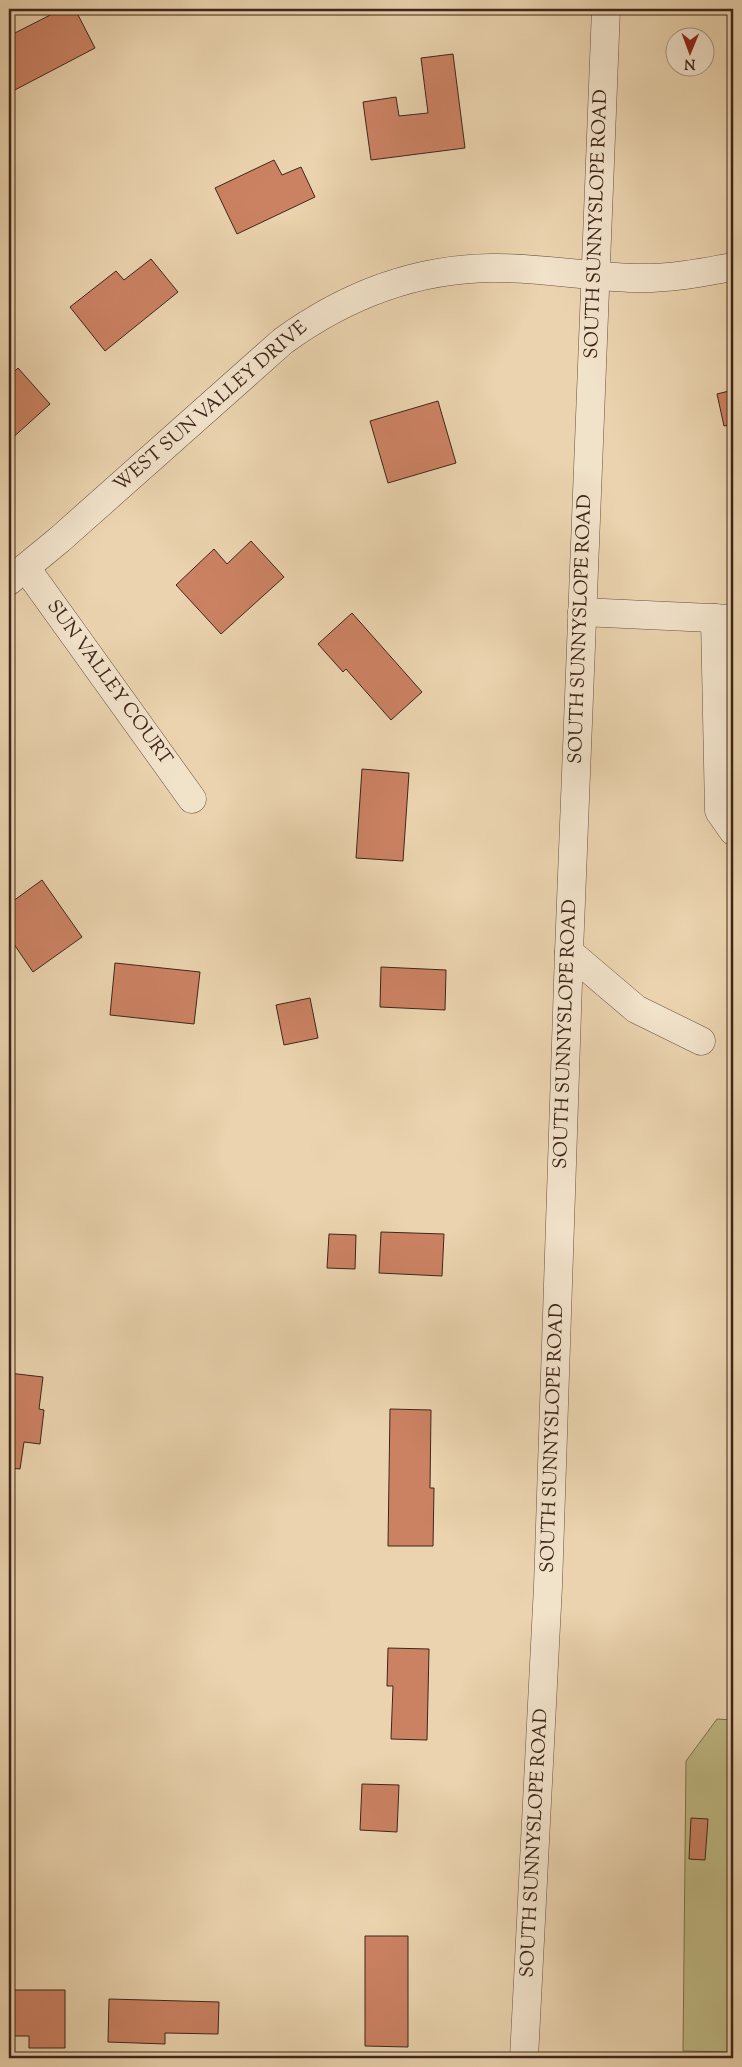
<svg xmlns="http://www.w3.org/2000/svg" width="742" height="2067" viewBox="0 0 742 2067" font-family="'Sorts Mill Goudy',serif">
<style>
.green{fill:#bfba85;stroke:#7f7050}
.building{fill:#cb8263;stroke:#3f251b}
.lines{fill:none;stroke-linecap:round;stroke-linejoin:round}
.minor-casing{stroke:#6a5040;stroke-width:29}
.minor{stroke:#f1e2ca;stroke-width:28}
.labels{text-anchor:middle;dominant-baseline:central;stroke-width:4.5;stroke-linejoin:round;paint-order:stroke}
.street-label{font-size:19px;fill:#3f251b;stroke:#f1e2ca}
</style>
<rect width="100%" height="100%" fill="#ead3ae"/>
<filter id="stains"><feTurbulence type="fractalNoise" baseFrequency=".004" numOctaves="4"/><feColorMatrix values="0 0 0 0 .2 0 0 0 0 .09 0 0 0 0 .02 0 0 0 .5 -.17"/></filter>
<radialGradient id="worn" r=".72"><stop offset=".6" stop-color="#630" stop-opacity="0"/><stop offset="1" stop-color="#630" stop-opacity=".3"/></radialGradient>
<path class="green" d="M717,1719L733,1720V2052L683,2051L686,1761Z"/>
<g class="building">
<path d="M62,9H75L95,48L9,93V36Z"/>
<path d="M453,54L465,148L371,160L363,102L396,97L399,116L428,113L421,58Z"/>
<path d="M274,160L282,175L301,167L315,197L237,234L215,188Z"/>
<path d="M151,259L178,292L105,351L70,307L116,271L124,280Z"/>
<path d="M18,368L50,404L9,441V377Z"/>
<path d="M733,390V424L724,426L717,394Z"/>
<path d="M438,401L456,463L388,483L370,421Z"/>
<path d="M251,541L284,577L221,634L176,585L214,549L227,564Z"/>
<path d="M352,613L422,692L391,720L346,669L343,672L318,644Z"/>
<path d="M362,769L409,773L403,861L356,858Z"/>
<path d="M42,880L82,937L33,972L9,937V904Z"/>
<path d="M115,963L200,972L194,1024L110,1015Z"/>
<path d="M381,967L446,970L445,1010L380,1007Z"/>
<path d="M310,998L318,1038L284,1045L276,1005Z"/>
<path d="M381,1232L444,1234L442,1276L379,1273Z"/>
<path d="M329,1234L356,1235L355,1269L327,1268Z"/>
<path d="M9,1373L43,1377L39,1409L44,1410L40,1444L24,1442L20,1469L9,1468Z"/>
<path d="M390,1409L431,1410L430,1488H434L433,1546H388Z"/>
<path d="M388,1648L429,1649L427,1740L391,1739L393,1686H387Z"/>
<path d="M362,1784L399,1785L397,1832L360,1830Z"/>
<path d="M691,1818L708,1819L705,1860L689,1859Z"/>
<path d="M365,1936H408V2047L365,2046Z"/>
<path d="M9,1990H65V2048H29V2036H9Z"/>
<path d="M109,1999L219,2002L218,2034L165,2033V2044L108,2042Z"/>
</g>
<g class="lines">
<g class="minor-casing">
<g id="minor">
<path d="M26,568L192,799"/>
<path d="M9,581L59,540L283,341C345,296 413,269 491,268C539,267 587,277 635,278C669,279 700,273 733,267"/>
<path d="M582,612L732,619"/>
<path d="M715,618L719,811L733,831"/>
<path d="M569,952L636,1009L701,1041"/>
<path d="M524,2058L548,1586L569,952L606,9"/>
</g>
</g>
<use href="#minor" class="minor"/>
</g>
<g class="labels">
<g class="street-label">
<text transform="translate(597 224) rotate(-88)">SOUTH SUNNYSLOPE ROAD</text>
<text transform="translate(211 407) rotate(-41)">WEST SUN VALLEY DRIVE</text>
<text transform="translate(581 629) rotate(-88)">SOUTH SUNNYSLOPE ROAD</text>
<text transform="translate(109 683) rotate(54)">SUN VALLEY COURT</text>
<text transform="translate(566 1034) rotate(-88)">SOUTH SUNNYSLOPE ROAD</text>
<text transform="translate(553 1438) rotate(-88)">SOUTH SUNNYSLOPE ROAD</text>
<text transform="translate(535 1843) rotate(-87)">SOUTH SUNNYSLOPE ROAD</text>
</g>
</g>
<rect width="742" height="2067" fill="none" stroke="#ead3ae" stroke-width="30"/>
<rect x="10" y="10" width="722" height="2047" fill="none" stroke="#3f251b" stroke-width="2.5"/>
<rect x="15" y="15" width="712" height="2037" fill="none" stroke="#3f251b"/>
<g transform="translate(690 52) rotate(181)"><circle r="24" fill="#f1e2ca" stroke="#aa9684"/>
<path d="M0-4L9 19L0 12L-9 19Z" fill="#8f2418"/>
<text y="-8" font-size="14" font-weight="bold" text-anchor="middle" fill="#3f251b">N</text>
</g>
<rect width="100%" height="100%" filter="url(#stains)"/>
<rect width="100%" height="100%" fill="url(#worn)"/>
</svg>
